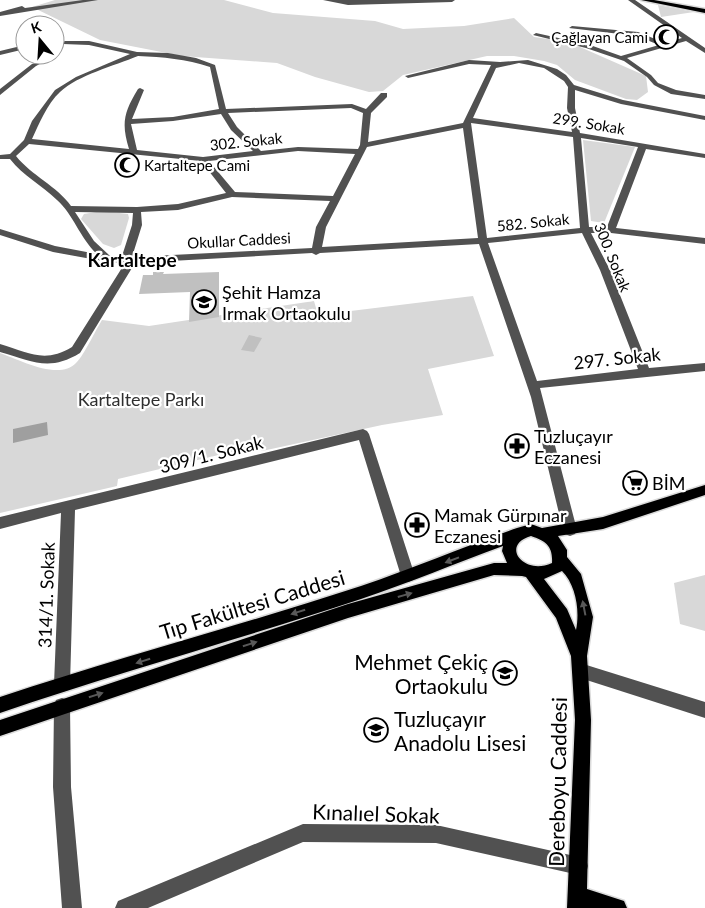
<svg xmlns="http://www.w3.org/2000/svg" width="705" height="908" viewBox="0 0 705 908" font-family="Lato,sans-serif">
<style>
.green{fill:#d8d8d8}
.water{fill:#9f9f9f}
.building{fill:#c0c0c0}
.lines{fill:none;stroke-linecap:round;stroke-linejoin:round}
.major-casing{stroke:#dbdbdb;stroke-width:3}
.minor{fill:#515151;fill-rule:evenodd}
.major{fill:#000;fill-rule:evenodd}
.oneway{fill:#595959}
.labels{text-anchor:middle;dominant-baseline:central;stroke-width:4.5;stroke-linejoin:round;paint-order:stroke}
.far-poi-label{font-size:15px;fill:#000;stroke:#fff;text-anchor:end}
.far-street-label{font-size:15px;fill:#000;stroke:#fff}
.poi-label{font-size:18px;fill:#000;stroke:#fff;text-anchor:start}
.street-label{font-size:18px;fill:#000;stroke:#fff}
.park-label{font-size:18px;fill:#2f2f2f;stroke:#fff}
.far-district-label{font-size:19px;font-weight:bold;fill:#000;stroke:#fff}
.near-street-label{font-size:21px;fill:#000;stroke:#fff}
.near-poi-label{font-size:21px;fill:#000;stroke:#fff;text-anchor:end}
</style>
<rect width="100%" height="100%" fill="#fff"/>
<g class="green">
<path d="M55,0H224L273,13L375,21L403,29L464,26L514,18L534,37L555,40L580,47L646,76L648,92L637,100L626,99L575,80L557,65L544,61L514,56H487L403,75L383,91L369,92L315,77L277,63L182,56L100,40L32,7Z"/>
<path d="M658,5L694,12L661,17Z"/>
<path d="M583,140L635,147L604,223L591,221Z"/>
<path d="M102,211L128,214L129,218L121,245L114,248L103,244L81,219L84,214Z"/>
<path d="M473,296L494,356L428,369L443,415L382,425L262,451L258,447L248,448L118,479L117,486L0,513V353C20,360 59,381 76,363C85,354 95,331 102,320L149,326L314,301L318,315Z"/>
<path d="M705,575V631L680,624L674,583Z"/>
</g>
<path class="water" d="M47,422L48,435L13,443V429Z"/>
<g class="building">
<path d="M133,159L137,168L121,171L117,162Z"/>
<path d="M153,272H164L163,274L219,272V317L189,322L190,292L139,294L143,275H153Z"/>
<path d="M249,335L262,338L254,352L241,350Z"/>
</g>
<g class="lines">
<g class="major-casing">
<g id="major">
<path d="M641,0H654L705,9V13Z"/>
<path d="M705,485V495L603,529L558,536L567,550V557L581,574L593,617L587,656L591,720L587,889L624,901L627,908H567L575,720L571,656L556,618L526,577L522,576L494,575L348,618L0,736V720L348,604L494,563H507L502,551L503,546C456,563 409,583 361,599C241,639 119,672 0,713V697C120,657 242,625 361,586C414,568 465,546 517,528L531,524L542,528L603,517ZM531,536C546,541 553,546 552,563C523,576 500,545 531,536ZM562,571C576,585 580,611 576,630L567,609L544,579Z"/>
</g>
</g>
<g class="minor">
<path d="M83,0H98L0,16V12L22,6L25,8Z"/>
<path d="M323,0H455L452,2L348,5Z"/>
<path d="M628,0H635L705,48V53L686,41L627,58L651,75L658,83L676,90L705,95V99L671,94L654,85L647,77L624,61L586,48L533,35L536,33L590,45L621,56L659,45L637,36L569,28L572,26L638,32L665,43L682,38Z"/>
<path d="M65,41H89L137,52L168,53L196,58L215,65L226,109L352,104L366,109L381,93H387V97L371,113L368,142L463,123L491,65L469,64L408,78L405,76L469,60L500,62L528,60L557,69L566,75L574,85L623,100L705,116V120L621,104L575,90V108L580,133L705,154V158L646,149L616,228L705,238V244L611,233H591L610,270L649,368L705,363V371L540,388L577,530L575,534L570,536L565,534L563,530L531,397L479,244L320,253L316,255L312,253L135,263L80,353C49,372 32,361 0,352V344C28,352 44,364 72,347L125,263L108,262L53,252L0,235V229L55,246L97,254C80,238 73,214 57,200C42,185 23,176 10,159H0V155L10,154L24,140L32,121L55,90L76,77L130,54L89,45L63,44V42ZM138,56C163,57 186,59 210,67L219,109L173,117L132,119L144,90L140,88L138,89C124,112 121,123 129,149L32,139C39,124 47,104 60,92C78,75 114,66 138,56ZM519,63L544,68L564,81L568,87L567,108L572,132L473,118L496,68ZM351,108L363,113L360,145L358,149L298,147L261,151L237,127L228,113ZM221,114L231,130L253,151L203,157L137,150L131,124L173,121ZM471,123L573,137L580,228L487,238ZM463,128L478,238L322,247L326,227L367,147ZM581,138L638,147L607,227H589ZM29,144L201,161L226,193L178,204L137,207L71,206C57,186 32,176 16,156ZM298,151L355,154L333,196L235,192L209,161ZM232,197L330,201L316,227L312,248L132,257L142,225L141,212L178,210ZM75,212L133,213L132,225L122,256L109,255L94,241ZM582,233L600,270L638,369L537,381L488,243Z"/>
<path d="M25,45V49L0,55V51Z"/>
<path d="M55,54V56L36,66L0,95V89L32,64Z"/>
<path d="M363,429L367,431L369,434L415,576L413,580L408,582L403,580L401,576L359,440L75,510L70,684L68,690L62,692L56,690L54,684L61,513L0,529V517Z"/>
<path d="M580,663L705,702V718L574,676L572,671L574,666Z"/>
<path d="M62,698L68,700L70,706L71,787L82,908H62L53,787L54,706L56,700Z"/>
<path d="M303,824L436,825L579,857L586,859L588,866L586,873L579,875L436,843L303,842L148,908H115L118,901Z"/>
</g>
<use href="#major" class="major"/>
</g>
<defs><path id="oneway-solid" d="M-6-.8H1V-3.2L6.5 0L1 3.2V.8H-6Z" transform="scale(1.25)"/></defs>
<g class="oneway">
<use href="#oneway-solid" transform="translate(452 560) rotate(159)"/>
<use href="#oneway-solid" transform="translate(405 595) rotate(-16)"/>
<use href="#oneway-solid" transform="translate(584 608) rotate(-101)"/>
<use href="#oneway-solid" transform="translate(298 612) rotate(163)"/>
<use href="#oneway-solid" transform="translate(250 644) rotate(-18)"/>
<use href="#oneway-solid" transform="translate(143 661) rotate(163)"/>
<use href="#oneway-solid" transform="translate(96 695) rotate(-18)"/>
</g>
<defs>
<g id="mosque-ring" transform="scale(1.25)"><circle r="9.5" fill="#fff" stroke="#000" stroke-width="1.5"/><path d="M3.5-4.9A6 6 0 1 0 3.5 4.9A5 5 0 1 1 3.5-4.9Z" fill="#000"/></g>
<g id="school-ring" transform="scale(1.25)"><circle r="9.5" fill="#fff" stroke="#000" stroke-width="1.5"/><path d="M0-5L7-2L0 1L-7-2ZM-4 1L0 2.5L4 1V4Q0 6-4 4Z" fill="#000"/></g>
<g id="pharmacy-ring" transform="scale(1.25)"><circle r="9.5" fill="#fff" stroke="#000" stroke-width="1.5"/><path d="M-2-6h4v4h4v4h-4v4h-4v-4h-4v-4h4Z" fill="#000"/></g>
<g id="supermarket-ring" transform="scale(1.25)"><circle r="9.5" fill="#fff" stroke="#000" stroke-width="1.5"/><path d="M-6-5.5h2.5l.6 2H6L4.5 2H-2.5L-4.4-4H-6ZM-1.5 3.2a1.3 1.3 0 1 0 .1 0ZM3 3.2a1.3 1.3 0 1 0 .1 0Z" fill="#000"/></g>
</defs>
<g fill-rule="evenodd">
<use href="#mosque-ring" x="666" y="37"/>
<use href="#mosque-ring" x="127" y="165"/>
<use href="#school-ring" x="204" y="302"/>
<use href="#pharmacy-ring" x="517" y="446"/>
<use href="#supermarket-ring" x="635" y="483"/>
<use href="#pharmacy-ring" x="417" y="525"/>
<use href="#school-ring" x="505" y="673"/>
<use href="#school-ring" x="376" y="730"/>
</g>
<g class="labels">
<g class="far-poi-label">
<text x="648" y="37">Çağlayan Cami</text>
<text x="144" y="165" text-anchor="start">Kartaltepe Cami</text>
</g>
<g class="far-street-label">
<text transform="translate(589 123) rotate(9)">299. Sokak</text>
<text transform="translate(246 141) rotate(-6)">302. Sokak</text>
<text transform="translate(533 222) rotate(-6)">582. Sokak</text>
<text transform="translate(239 240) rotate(-3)">Okullar Caddesi</text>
<text transform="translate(613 257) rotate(68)">300. Sokak</text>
</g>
<g class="poi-label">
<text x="222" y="292">Şehit Hamza<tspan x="222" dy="21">Irmak Ortaokulu</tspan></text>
<text x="534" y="436">Tuzluçayır<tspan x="534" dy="21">Eczanesi</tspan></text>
<text x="652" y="483">BİM</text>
<text x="434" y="515">Mamak Gürpınar<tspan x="434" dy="21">Eczanesi</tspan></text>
</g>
<g class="street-label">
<text transform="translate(617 358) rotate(-6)">297. Sokak</text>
<text transform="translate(211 454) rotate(-14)">309/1. Sokak</text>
<text transform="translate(46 595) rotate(-88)">314/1. Sokak</text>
</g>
<g class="park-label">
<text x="141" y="399">Kartaltepe Parkı</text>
</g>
<g class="far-district-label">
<text x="132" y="259">Kartaltepe</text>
</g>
<g class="near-street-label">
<text transform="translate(252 604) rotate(-17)">Tıp Fakültesi Caddesi</text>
<text transform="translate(557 782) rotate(-89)">Dereboyu Caddesi</text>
<text transform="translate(376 813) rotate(2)">Kınalıel Sokak</text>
</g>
<g class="near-poi-label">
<text x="488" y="661">Mehmet Çekiç<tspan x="488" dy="24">Ortaokulu</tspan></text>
<text x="394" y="718" text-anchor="start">Tuzluçayır<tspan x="394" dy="24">Anadolu Lisesi</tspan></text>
</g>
</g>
<g transform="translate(40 40) rotate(342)"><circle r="24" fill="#ffffff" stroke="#999999"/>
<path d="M0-4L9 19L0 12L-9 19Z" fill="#000000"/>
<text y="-8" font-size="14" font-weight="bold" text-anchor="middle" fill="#000000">K</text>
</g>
</svg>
